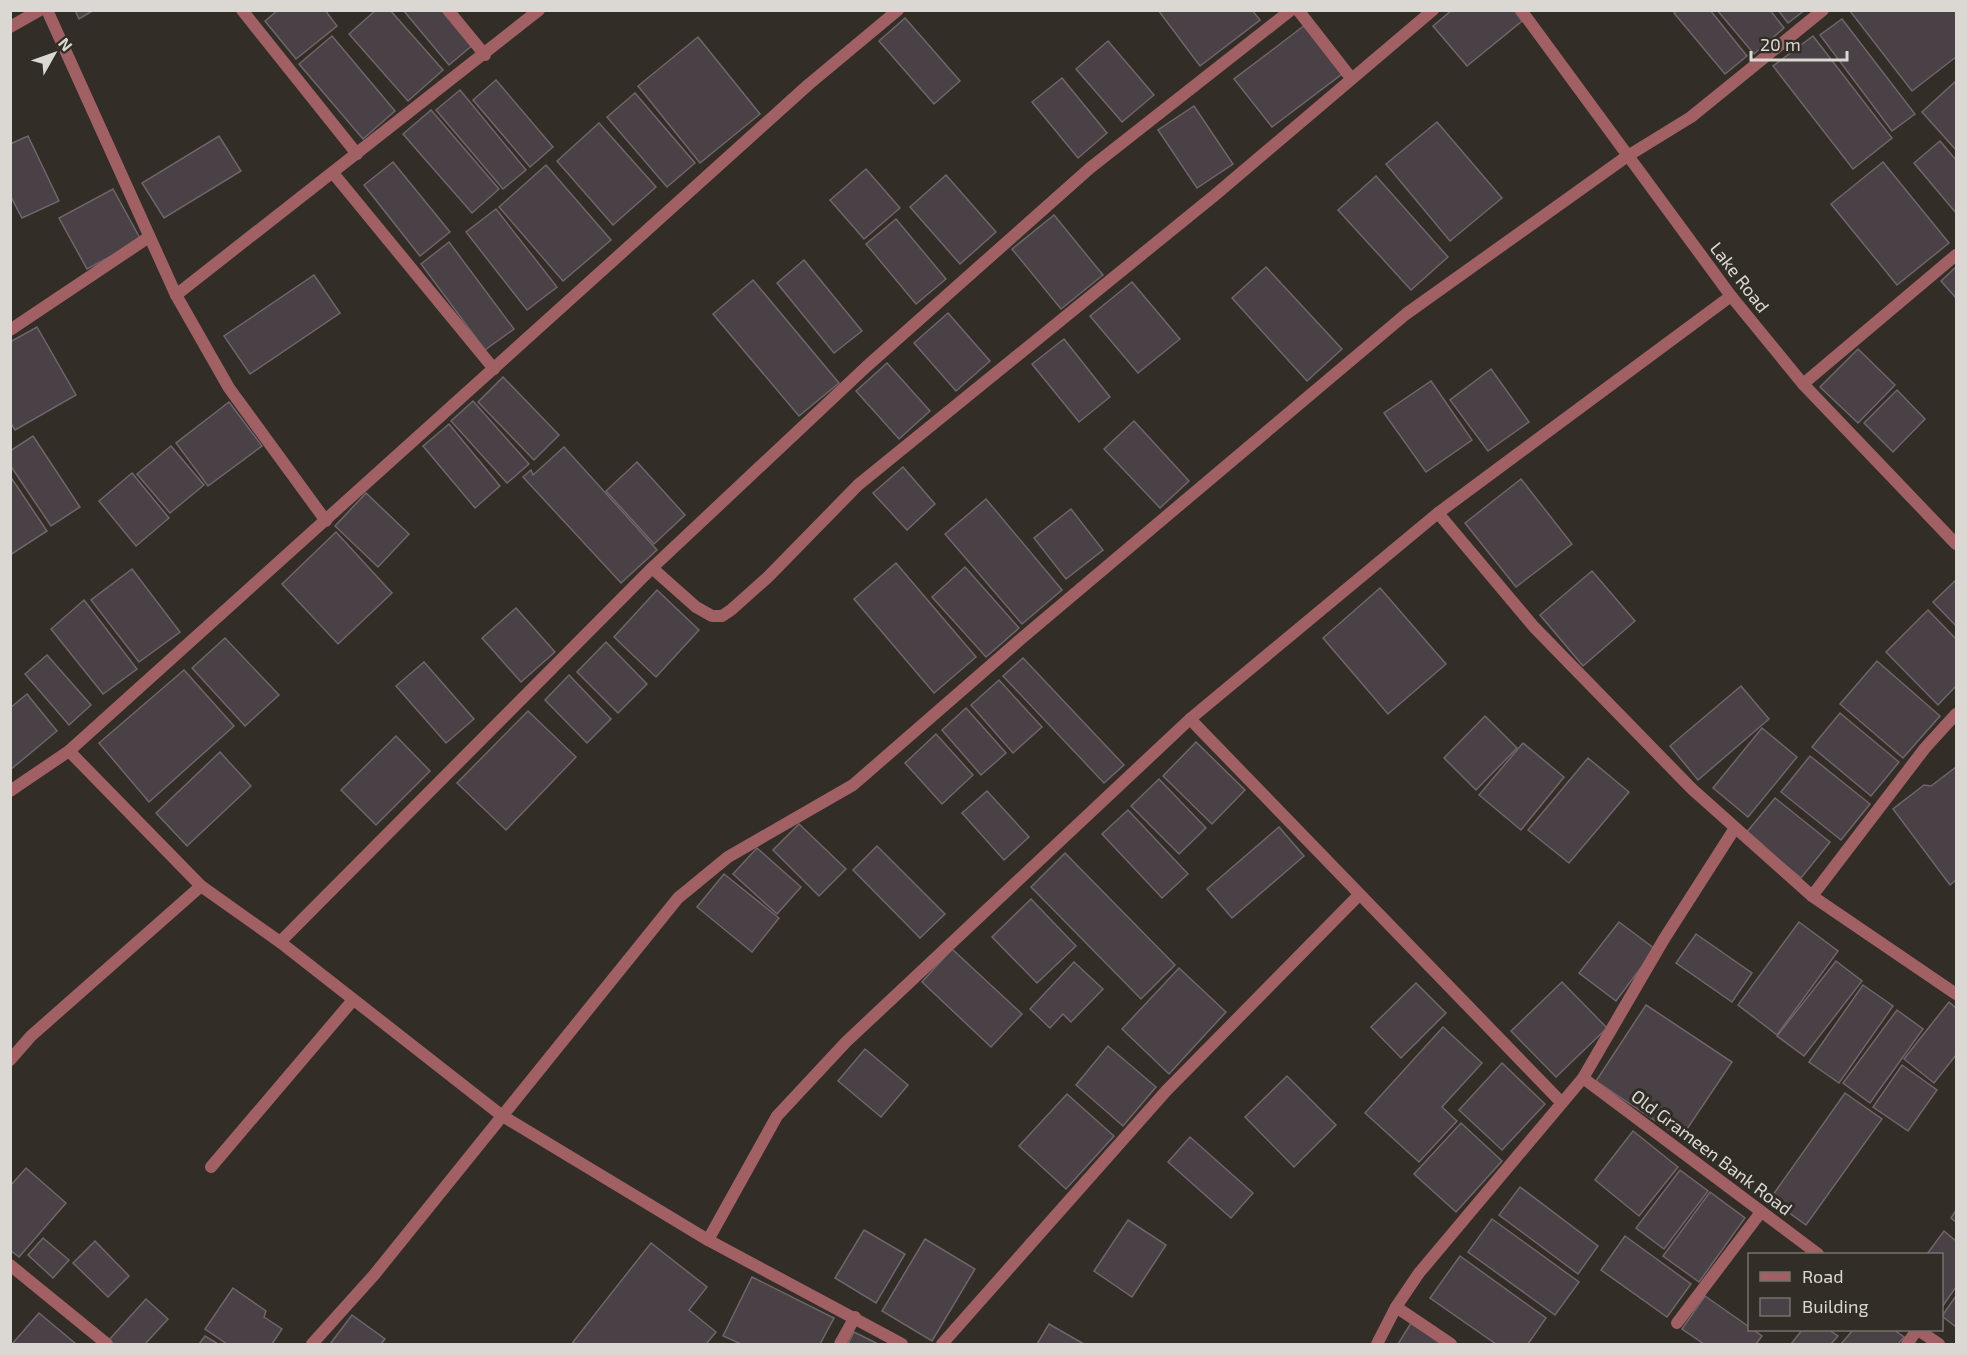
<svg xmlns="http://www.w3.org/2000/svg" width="1967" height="1355" viewBox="0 0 1967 1355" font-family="'Exo 2',sans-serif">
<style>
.building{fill:#494145;stroke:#6f656a;stroke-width:1.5}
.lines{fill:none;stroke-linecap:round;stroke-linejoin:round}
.minor{stroke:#a16064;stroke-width:12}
.labels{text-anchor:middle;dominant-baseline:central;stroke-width:6;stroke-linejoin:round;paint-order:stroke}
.street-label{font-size:18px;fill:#dbd8d4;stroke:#322d27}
</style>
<rect width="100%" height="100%" fill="#322d27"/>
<g class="building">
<path d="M75,10H94L79,19Z"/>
<path d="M278,10H325L337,26L296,59L265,21Z"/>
<path d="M376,10H390L443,70L408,101L349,34Z"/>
<path d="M403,10H446L474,44L449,65Z"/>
<path d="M1158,10H1252L1260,20L1200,66Z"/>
<path d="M1452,10H1514L1522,21L1467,66L1433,26Z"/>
<path d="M1677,10H1710L1747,56L1725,74L1674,13Z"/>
<path d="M1717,10H1770L1784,28L1754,54Z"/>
<path d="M1778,10H1805L1788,23Z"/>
<path d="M1956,10V57L1912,91L1850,11Z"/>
<path d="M905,18L960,81L934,104L879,41Z"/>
<path d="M1842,19L1915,114L1892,131L1820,35Z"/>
<path d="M1305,25L1342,74L1272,127L1234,79Z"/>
<path d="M332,36L395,111L363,139L299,64Z"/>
<path d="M1813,36L1892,138L1853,169L1773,66Z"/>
<path d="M698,37L760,114L700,163L638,86Z"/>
<path d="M1108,41L1154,95L1122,122L1076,69Z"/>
<path d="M1062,78L1107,133L1078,158L1032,102Z"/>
<path d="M496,80L553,147L530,167L473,100Z"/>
<path d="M1956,81V150L1922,112Z"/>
<path d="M460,90L526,170L503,189L436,110Z"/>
<path d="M635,93L695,163L667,187L607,117Z"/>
<path d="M1194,106L1233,164L1197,188L1158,130Z"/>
<path d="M431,110L499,189L472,213L403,134Z"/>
<path d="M1437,122L1502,198L1450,241L1386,164Z"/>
<path d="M599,123L656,187L613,225L557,161Z"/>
<path d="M28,136L59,201L22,218L10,195V144Z"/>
<path d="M219,136L241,171L164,218L142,183Z"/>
<path d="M1940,141L1956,160V213L1914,163Z"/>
<path d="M393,162L450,232L420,256L364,185Z"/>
<path d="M1883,162L1949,243L1897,285L1831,204Z"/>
<path d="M546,165L611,240L563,281L499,207Z"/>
<path d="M866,169L900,208L864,239L830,200Z"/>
<path d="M946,175L996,232L960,264L910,207Z"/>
<path d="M1376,176L1448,257L1411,290L1338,210Z"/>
<path d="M113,189L141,240L87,269L59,218Z"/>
<path d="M496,209L557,287L527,310L466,232Z"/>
<path d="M1054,215L1103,275L1061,309L1012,249Z"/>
<path d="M896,219L946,279L916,304L866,244Z"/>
<path d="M449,242L514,329L485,350L421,264Z"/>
<path d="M804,260L862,331L834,353L777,283Z"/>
<path d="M1266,267L1342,349L1307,381L1232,298Z"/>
<path d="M1956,267V298L1941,281Z"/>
<path d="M314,275L340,313L250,374L224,336Z"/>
<path d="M753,280L839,383L799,416L713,314Z"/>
<path d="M1132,282L1180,339L1138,373L1090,316Z"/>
<path d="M948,313L990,361L956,391L914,343Z"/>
<path d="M37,327L76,395L15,430L10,422V342Z"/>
<path d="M1064,339L1110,397L1079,422L1032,364Z"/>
<path d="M1858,349L1895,385L1858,423L1820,387Z"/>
<path d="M887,363L930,411L899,439L856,391Z"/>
<path d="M1491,369L1529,422L1488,451L1450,400Z"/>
<path d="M503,377L559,435L534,460L478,402Z"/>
<path d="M1431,381L1472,440L1426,472L1384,413Z"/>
<path d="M1897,390L1925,419L1893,452L1864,423Z"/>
<path d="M473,401L529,464L507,483L451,421Z"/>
<path d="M229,402L262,446L208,486L176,443Z"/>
<path d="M1134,421L1189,481L1160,508L1104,449Z"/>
<path d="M449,424L500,486L475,508L423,446Z"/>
<path d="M33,436L80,507L51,526L10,465V451Z"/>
<path d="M171,446L204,485L170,513L137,474Z"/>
<path d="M564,447L657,550L621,583L523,477L531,470L533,475Z"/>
<path d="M637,462L685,515L654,544L606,491Z"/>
<path d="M903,467L935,504L907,530L873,493Z"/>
<path d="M132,473L169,518L136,546L99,501Z"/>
<path d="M10,476L47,531L10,555Z"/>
<path d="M1521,479L1572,544L1516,587L1465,523Z"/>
<path d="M366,493L409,534L378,567L335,526Z"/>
<path d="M986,499L1062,590L1022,624L945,534Z"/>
<path d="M1071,509L1103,550L1066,579L1034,538Z"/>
<path d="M336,532L392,593L338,644L282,584Z"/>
<path d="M896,563L976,657L934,693L854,599Z"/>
<path d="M965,567L1019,628L986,657L932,597Z"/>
<path d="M132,569L180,632L139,662L91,600Z"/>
<path d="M1592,571L1635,621L1583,666L1540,615Z"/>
<path d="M1956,580V626L1933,602Z"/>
<path d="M1380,588L1446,664L1388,714L1323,638Z"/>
<path d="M657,590L699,630L656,677L614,637Z"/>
<path d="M84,600L137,669L103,694L51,629Z"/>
<path d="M516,608L555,652L521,682L482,638Z"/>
<path d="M1928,610L1956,639V686L1938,705L1886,652Z"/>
<path d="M225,638L279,695L245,726L192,668Z"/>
<path d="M606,642L647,684L618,713L577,672Z"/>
<path d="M47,655L91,705L69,725L25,674Z"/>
<path d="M1023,658L1124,765L1104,783L1003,676Z"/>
<path d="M1877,661L1940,716L1903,758L1840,704Z"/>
<path d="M424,662L474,719L446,743L396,686Z"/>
<path d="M184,670L234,726L149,802L99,743Z"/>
<path d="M569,675L611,719L587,743L545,700Z"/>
<path d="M999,680L1042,727L1013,753L971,705Z"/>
<path d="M1741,686L1769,719L1698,780L1670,746Z"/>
<path d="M27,694L57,731L10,770V708Z"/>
<path d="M966,708L1006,753L981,775L942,730Z"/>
<path d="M528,711L576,757L506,830L457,783Z"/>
<path d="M1840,713L1899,762L1871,796L1812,747Z"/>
<path d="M1485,716L1517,748L1476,790L1444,758Z"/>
<path d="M1762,728L1797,757L1748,817L1713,788Z"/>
<path d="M936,734L973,775L942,804L905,763Z"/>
<path d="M396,736L430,771L376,825L341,790Z"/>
<path d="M1196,742L1245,790L1212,824L1163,776Z"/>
<path d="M1523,743L1564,777L1521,830L1479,795Z"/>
<path d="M220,752L251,786L187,846L156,813Z"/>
<path d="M1810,756L1870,804L1841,840L1781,792Z"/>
<path d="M1588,758L1629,792L1569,863L1528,830Z"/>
<path d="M1956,767V880L1950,885L1893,809L1924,785L1931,786Z"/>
<path d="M1159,779L1206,828L1179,854L1131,806Z"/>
<path d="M987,791L1029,837L1004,860L962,813Z"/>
<path d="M1775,798L1830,842L1801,878L1746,833Z"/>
<path d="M1128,810L1188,874L1162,898L1102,834Z"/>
<path d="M799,824L846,869L819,896L773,850Z"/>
<path d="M1279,827L1304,856L1232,918L1207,889Z"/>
<path d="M877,846L945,914L920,938L853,870Z"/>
<path d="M757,848L801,887L777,914L733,874Z"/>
<path d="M1065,853L1175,965L1141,999L1031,887Z"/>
<path d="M724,874L779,918L752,952L697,907Z"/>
<path d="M1031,899L1076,946L1037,983L992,937Z"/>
<path d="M1619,922L1655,949L1616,1001L1579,973Z"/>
<path d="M1799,922L1838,951L1777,1035L1738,1005Z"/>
<path d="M1696,934L1752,973L1732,1002L1676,963Z"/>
<path d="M952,949L1022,1014L991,1047L922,982Z"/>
<path d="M1836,961L1862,981L1804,1056L1777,1036Z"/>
<path d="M1074,962L1103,989L1071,1022L1063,1014L1050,1028L1030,1009Z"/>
<path d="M1179,968L1226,1012L1169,1074L1122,1029Z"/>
<path d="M1562,982L1607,1028L1556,1077L1511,1031Z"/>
<path d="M1416,983L1446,1013L1401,1058L1371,1027Z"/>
<path d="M1863,985L1893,1006L1839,1083L1809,1062Z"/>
<path d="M1949,1002L1956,1008V1055L1934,1083L1904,1059Z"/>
<path d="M1646,1005L1732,1062L1681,1138L1596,1081Z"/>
<path d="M1897,1010L1923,1029L1870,1103L1843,1083Z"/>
<path d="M1443,1027L1482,1063L1442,1107L1457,1121L1419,1162L1365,1113Z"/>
<path d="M1108,1046L1156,1087L1123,1126L1076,1085Z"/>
<path d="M865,1049L908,1085L881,1117L838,1081Z"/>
<path d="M1502,1063L1545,1104L1502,1150L1459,1110Z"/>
<path d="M1902,1065L1937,1090L1908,1131L1873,1107Z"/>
<path d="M1287,1076L1336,1125L1294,1167L1245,1117Z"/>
<path d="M1845,1093L1882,1119L1806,1225L1770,1199Z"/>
<path d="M1067,1094L1114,1136L1066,1189L1019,1146Z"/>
<path d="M1461,1123L1502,1161L1456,1212L1414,1174Z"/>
<path d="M1633,1131L1678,1167L1639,1216L1595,1180Z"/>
<path d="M1190,1137L1253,1193L1231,1218L1168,1162Z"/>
<path d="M26,1168L66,1203L19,1257L10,1250V1186Z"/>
<path d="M1680,1170L1708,1191L1664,1249L1636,1228Z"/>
<path d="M1520,1187L1598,1246L1578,1274L1499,1215Z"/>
<path d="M1710,1192L1745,1218L1699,1282L1663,1256Z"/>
<path d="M1956,1210V1222L1951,1218Z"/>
<path d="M1492,1219L1579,1282L1555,1315L1468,1252Z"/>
<path d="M1128,1220L1166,1245L1132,1297L1094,1271Z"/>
<path d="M864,1230L905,1254L876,1303L835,1278Z"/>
<path d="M1944,1231L1956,1241V1287L1942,1307V1254H1927Z"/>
<path d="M1625,1236L1691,1284L1667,1317L1601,1270Z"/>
<path d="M43,1238L69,1260L53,1278L28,1255Z"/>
<path d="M925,1239L975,1269L932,1341L882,1311Z"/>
<path d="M95,1241L129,1276L108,1297L73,1263Z"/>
<path d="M651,1243L707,1287L689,1310L716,1332L706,1344H576L573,1342Z"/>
<path d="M1460,1256L1546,1318L1528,1344H1496L1430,1298Z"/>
<path d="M752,1277L834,1318L820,1344H741L723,1336Z"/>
<path d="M233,1288L266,1311L264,1317L282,1329L272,1344H227L205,1329Z"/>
<path d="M1705,1296L1762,1336L1756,1344H1704L1682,1329Z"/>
<path d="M1956,1296V1327L1942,1316Z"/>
<path d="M146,1299L168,1319L145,1344H112L108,1341Z"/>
<path d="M39,1313L76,1344H12Z"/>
<path d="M352,1315L385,1339L381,1344H330Z"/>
<path d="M1411,1323L1444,1344H1398Z"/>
<path d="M1049,1324L1084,1344H1037Z"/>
<path d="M1802,1330H1829L1838,1336L1831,1344H1791Z"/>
<path d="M1853,1330H1894L1904,1337L1898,1344H1841Z"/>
<path d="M854,1332L878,1344H848Z"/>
<path d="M205,1336L218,1344H199Z"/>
</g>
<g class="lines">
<g class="minor">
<path d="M47,10L176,295L229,388L326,521"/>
<path d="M242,10L357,154"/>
<path d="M448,10L485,55"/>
<path d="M1298,10L1351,78"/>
<path d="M1521,10L1731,296L1803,384L1956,544"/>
<path d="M10,27L40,10"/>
<path d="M333,173L494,369"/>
<path d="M176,295L539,10"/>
<path d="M10,330L149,237"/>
<path d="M1803,384L1956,255"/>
<path d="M1438,513L1534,627L1692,789L1812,896L1956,994"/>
<path d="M652,568L696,607L712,616H722L731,610L768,577L858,485L1215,195L1433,10"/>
<path d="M1190,719L1561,1102"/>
<path d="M69,751L201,886L280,942L501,1115L708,1240L902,1344"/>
<path d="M10,791L69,751L808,85L898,10"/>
<path d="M1812,896L1925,748L1956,714"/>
<path d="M280,942L652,568L866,367L1090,168L1291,10"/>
<path d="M10,1060L31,1036L201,886"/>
<path d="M1583,1078L1818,1254"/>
<path d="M211,1167L353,1000"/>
<path d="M708,1240L777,1116L846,1042L1190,719L1438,513L1731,296"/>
<path d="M10,1265L107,1344"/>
<path d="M1396,1307L1451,1344"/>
<path d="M1677,1323L1761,1212"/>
<path d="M1918,1330L1939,1344"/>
<path d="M312,1344L374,1275L678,898L728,857L853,785L1022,638L1406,314L1626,157L1691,117L1823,10"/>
<path d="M840,1344L855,1317"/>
<path d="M942,1344L1166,1091L1359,895"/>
<path d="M1377,1344L1396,1307L1419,1273L1583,1078L1664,939L1735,828"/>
<path d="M1907,1344L1917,1330"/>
</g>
</g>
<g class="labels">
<g class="street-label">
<text transform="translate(1740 277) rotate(52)">Lake Road</text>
<text transform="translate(1712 1152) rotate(37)">Old Grameen Bank Road</text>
</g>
</g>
<rect width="1967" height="1355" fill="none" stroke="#dbd8d4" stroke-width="24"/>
<rect x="1748" y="1253" width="195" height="78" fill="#322d27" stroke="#76716c" stroke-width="1.5"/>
<rect x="1760" y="1272" width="30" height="9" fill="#a16064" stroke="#76716c" stroke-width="1.5"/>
<text x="1802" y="1283" font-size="18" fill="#dbd8d4">Road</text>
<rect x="1760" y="1298" width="30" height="18" fill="#494145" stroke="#76716c" stroke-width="1.5"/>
<text x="1802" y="1313" font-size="18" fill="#dbd8d4">Building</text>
<g transform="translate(54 54) rotate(50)" stroke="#322d27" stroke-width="4.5" paint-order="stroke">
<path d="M0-4.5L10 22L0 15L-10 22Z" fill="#dbd8d4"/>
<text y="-9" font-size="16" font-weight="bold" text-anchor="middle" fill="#dbd8d4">N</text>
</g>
<path d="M1751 51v9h96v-9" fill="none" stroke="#dbd8d4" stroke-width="3"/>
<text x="1760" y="51" font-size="18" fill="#dbd8d4" stroke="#322d27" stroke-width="4.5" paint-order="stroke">20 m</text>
</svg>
